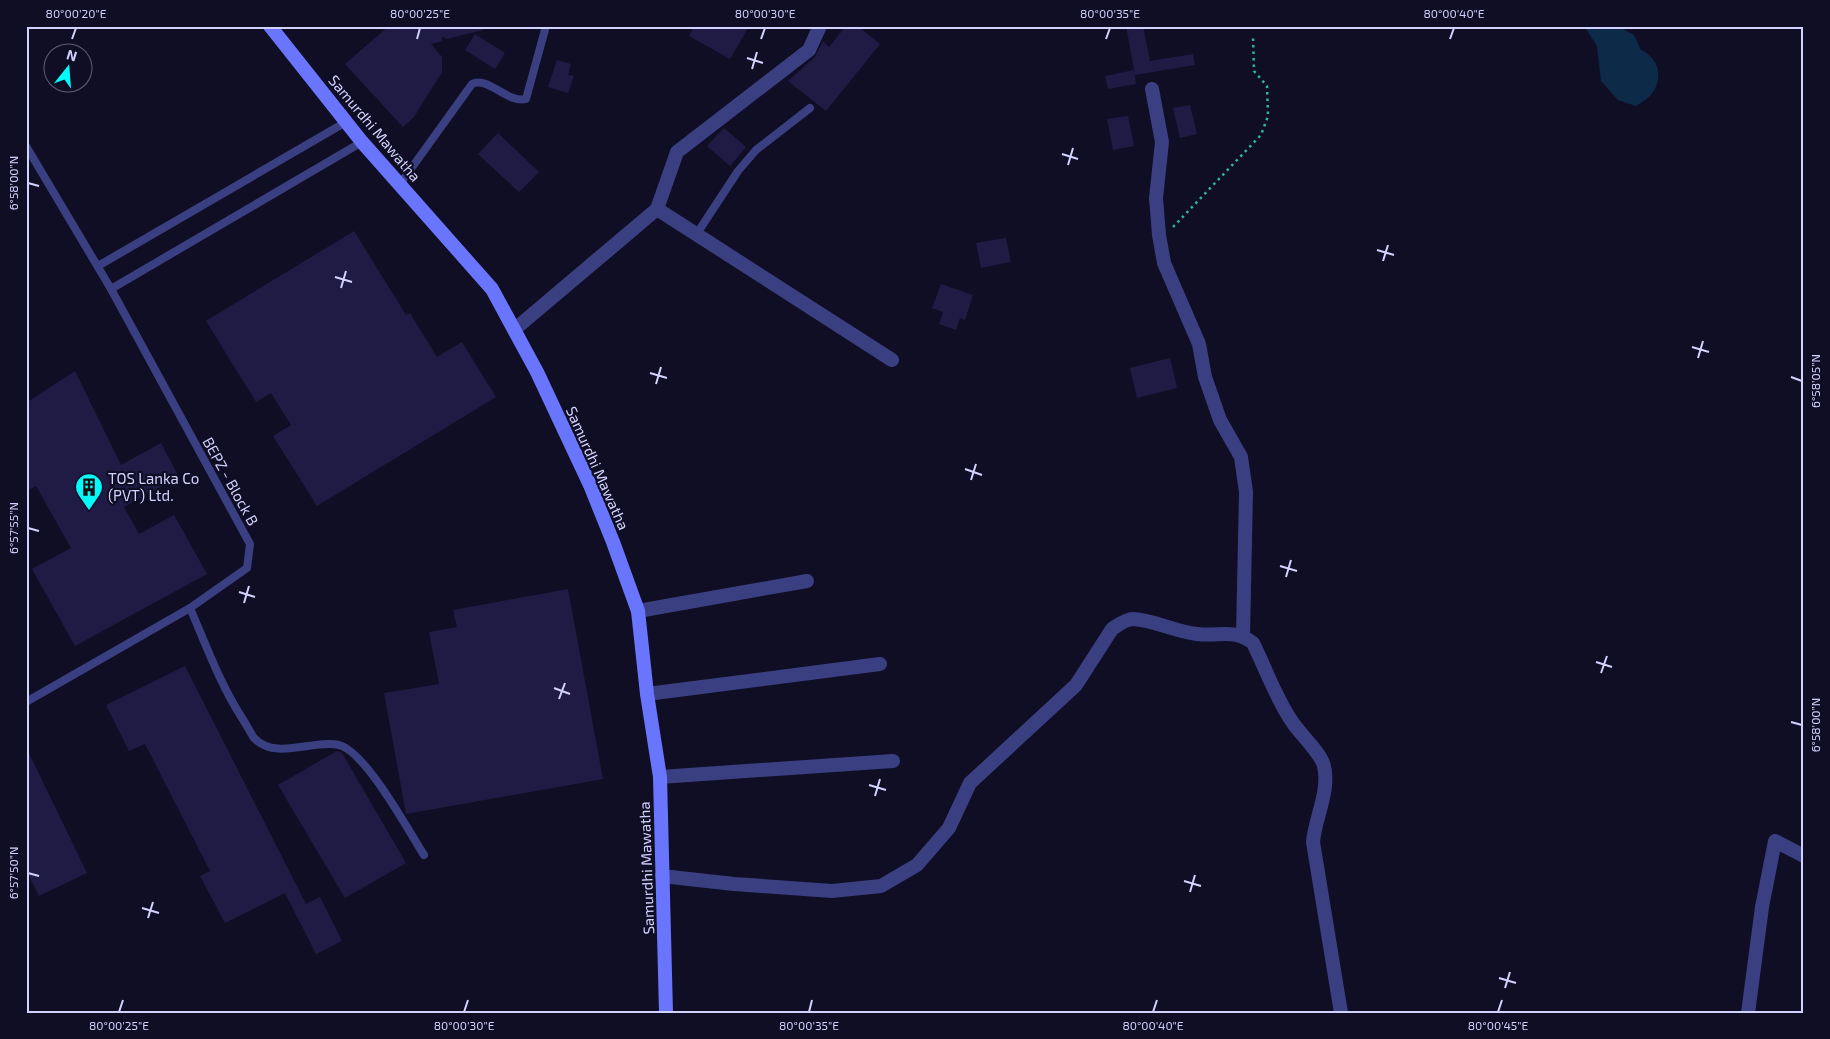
<svg xmlns="http://www.w3.org/2000/svg" width="1830" height="1039" viewBox="0 0 1830 1039" font-family="'Exo 2',sans-serif">
<style>
.water{fill:#0d2a49}
.building{fill:#1f1b45}
.lines{fill:none;stroke-linecap:round;stroke-linejoin:round}
.path{stroke:#30b49f;stroke-width:2.5;stroke-dasharray:2.5 4;stroke-linecap:butt}
.service{stroke:#3a3f82;stroke-width:8}
.minor{stroke:#3a3f82;stroke-width:14}
.secondary{stroke:#6a75fd;stroke-width:14}
.ticks{fill:none;stroke:#d2d2ff;stroke-width:2}
.labels{text-anchor:middle;dominant-baseline:central;stroke-width:4.5;stroke-linejoin:round;paint-order:stroke}
.street-label{font-size:15px;fill:#d2d2ff;stroke:#100e24}
.poi-label{font-size:15px;fill:#d2d2ff;stroke:#100e24;text-anchor:start}
.neatline{fill:none;stroke:#d2d2ff;stroke-width:2}
.ticks-label{font-size:12px;text-anchor:middle;fill:#d2d2ff}
</style>
<rect width="100%" height="100%" fill="#100e24"/>
<path class="water" d="M1586,26H1618L1634,35L1641,50C1660,58 1664,81 1650,96C1646,100 1640,103 1636,106L1618,100L1601,81L1597,46L1586,29Z"/>
<g class="building">
<path d="M389,26H482L483,30L447,39L442,36V41L431,44L442,57V72L414,117L403,127L345,64Z"/>
<path d="M694,26H749L730,59L689,36Z"/>
<path d="M846,26H858L880,44L826,111L788,81L815,57L823,41L829,47Z"/>
<path d="M1126,26H1143L1150,61L1193,54L1195,65L1135,75Z"/>
<path d="M475,34L505,53L495,69L465,50Z"/>
<path d="M557,60L571,64L568,75L574,76L568,93L548,87Z"/>
<path d="M1134,70L1136,84L1108,89L1105,76Z"/>
<path d="M1190,105L1197,134L1180,138L1173,108Z"/>
<path d="M1128,116L1134,146L1113,150L1107,119Z"/>
<path d="M724,128L746,147L730,166L707,146Z"/>
<path d="M498,133L539,172L519,192L478,154Z"/>
<path d="M354,231L406,315L410,313L437,357L462,342L496,397L317,506L273,436L291,425L271,393L256,402L206,321Z"/>
<path d="M1006,238L1011,262L981,268L976,243Z"/>
<path d="M941,284L973,295L965,320L960,318L956,330L939,324L943,312L932,308Z"/>
<path d="M1170,358L1177,388L1137,398L1130,368Z"/>
<path d="M75,371L121,465L161,443L179,477L124,507L139,534L174,515L207,574L75,646L32,569L71,548L36,486L26,491V403Z"/>
<path d="M568,589L603,779L406,814L384,693L439,684L429,632L457,627L453,610Z"/>
<path d="M185,666L306,904L320,897L342,941L316,954L285,893L225,923L200,876L210,871L145,744L129,751L106,705Z"/>
<path d="M26,747L87,873L39,896L26,870Z"/>
<path d="M337,751L342,753L406,863L345,898L278,785Z"/>
</g>
<g class="lines">
<path class="path" d="M1173,227L1261,135L1268,116L1267,86L1254,71L1253,36"/>
<g class="service">
<path d="M26,146L111,289L250,544L247,568L190,608L26,702"/>
<path d="M400,184L472,84C488,76 508,104 526,99L546,26"/>
<path d="M696,235L738,171L756,150L810,108"/>
<path d="M98,266L346,122"/>
<path d="M111,289L362,142"/>
<path d="M190,608C206,645 220,684 242,718C246,724 250,732 254,738C276,761 313,739 339,745C366,752 408,830 424,855"/>
</g>
<g class="minor">
<path d="M1152,89L1162,142L1156,198L1159,235L1164,263L1199,344L1205,377L1220,420L1241,457L1246,492L1243,636"/>
<path d="M657,209L892,360"/>
<path d="M515,329L657,209L677,152L809,50L820,26"/>
<path d="M638,611L807,581"/>
<path d="M647,694L880,664"/>
<path d="M660,777L893,761"/>
<path d="M662,876L734,884L832,891L881,886L917,865L949,828L970,783L1076,685L1112,629C1118,625 1126,619 1133,619C1154,620 1176,632 1197,634C1220,637 1233,628 1253,643C1266,669 1276,699 1293,723C1301,735 1321,753 1324,766C1330,791 1315,818 1313,842L1341,1013"/>
<path d="M1748,1013L1762,907L1775,841L1804,856"/>
</g>
<path class="secondary" d="M270,26L362,142L492,289L537,372L590,485L613,542L638,611L647,694L660,777L666,1013"/>
</g>
<path class="ticks" d="M72,39L76,28M417,39L420,28M761,39L765,28M1106,39L1110,28M1450,39L1454,28M747,58L763,63M752,69L757,52M1062,154L1078,159M1068,165L1073,148M28,183L39,186M1377,250L1394,255M1383,261L1388,245M335,277L352,282M341,288L346,271M1692,347L1709,352M1698,358L1703,341M650,373L667,378M1791,377L1802,381M656,384L661,367M965,469L982,475M971,480L976,464M28,528L39,531M1280,566L1297,571M1286,577L1291,560M239,592L255,597M244,603L249,586M1596,662L1612,667M1601,673L1607,656M554,688L570,694M559,699L565,683M1791,722L1802,725M869,785L886,790M875,796L880,779M28,873L39,876M1184,881L1201,886M1190,892L1195,875M142,908L159,913M148,918L153,902M1499,978L1516,983M1505,988L1510,972M119,1012L123,1000M464,1012L468,1000M809,1012L812,1000M1153,1012L1157,1000M1498,1012L1502,1000"/>
<defs>
<g id="building-pin" transform="scale(1.4375)"><path d="M0 17L-7.5 6A9.5 9.5 0 1 1 7.5 6Z" fill="#03faf9" stroke="#100e24"/><path d="M-4-6H4V6H1V3H-1V6H-4ZM-2.5-4.3h1.7v1.8h-1.7ZM.8-4.3h1.7v1.8H.8ZM-2.5-1h1.7V.8h-1.7ZM.8-1h1.7V.8H.8Z" fill="#111"/></g>
</defs>
<g fill-rule="evenodd">
<use href="#building-pin" x="89" y="487"/>
</g>
<g class="labels">
<g class="street-label">
<text transform="translate(375 128) rotate(50)">Samurdhi Mawatha</text>
<text transform="translate(598 468) rotate(66)">Samurdhi Mawatha</text>
<text transform="translate(231 481) rotate(61)">BEPZ - Block B</text>
<text transform="translate(646 868) rotate(-92)">Samurdhi Mawatha</text>
</g>
<g class="poi-label">
<text x="108" y="478">TOS Lanka Co<tspan x="108" dy="17">(PVT) Ltd.</tspan></text>
</g>
</g>
<rect width="1830" height="1039" fill="none" stroke="#100e24" stroke-width="55"/>
<g transform="translate(68 68) rotate(17)"><circle r="24" fill="#100e24" stroke="#5e5c7c"/>
<path d="M0-4L9 19L0 12L-9 19Z" fill="#03faf9"/>
<text y="-8" font-size="14" font-weight="bold" text-anchor="middle" fill="#d2d2ff">N</text>
</g>
<rect x="28" y="28" width="1774" height="984" class="neatline"/>
<g class="ticks-label">
<text x="76" y="18">80°00'20"E</text>
<text x="420" y="18">80°00'25"E</text>
<text x="765" y="18">80°00'30"E</text>
<text x="1110" y="18">80°00'35"E</text>
<text x="1454" y="18">80°00'40"E</text>
<text transform="translate(14 183) rotate(-90)" y="4">6°58'00"N</text>
<text transform="translate(1816 381) rotate(-90)" y="4">6°58'05"N</text>
<text transform="translate(14 528) rotate(-90)" y="4">6°57'55"N</text>
<text transform="translate(1816 725) rotate(-90)" y="4">6°58'00"N</text>
<text transform="translate(14 873) rotate(-90)" y="4">6°57'50"N</text>
<text x="119" y="1030">80°00'25"E</text>
<text x="464" y="1030">80°00'30"E</text>
<text x="809" y="1030">80°00'35"E</text>
<text x="1153" y="1030">80°00'40"E</text>
<text x="1498" y="1030">80°00'45"E</text>
</g>
</svg>
